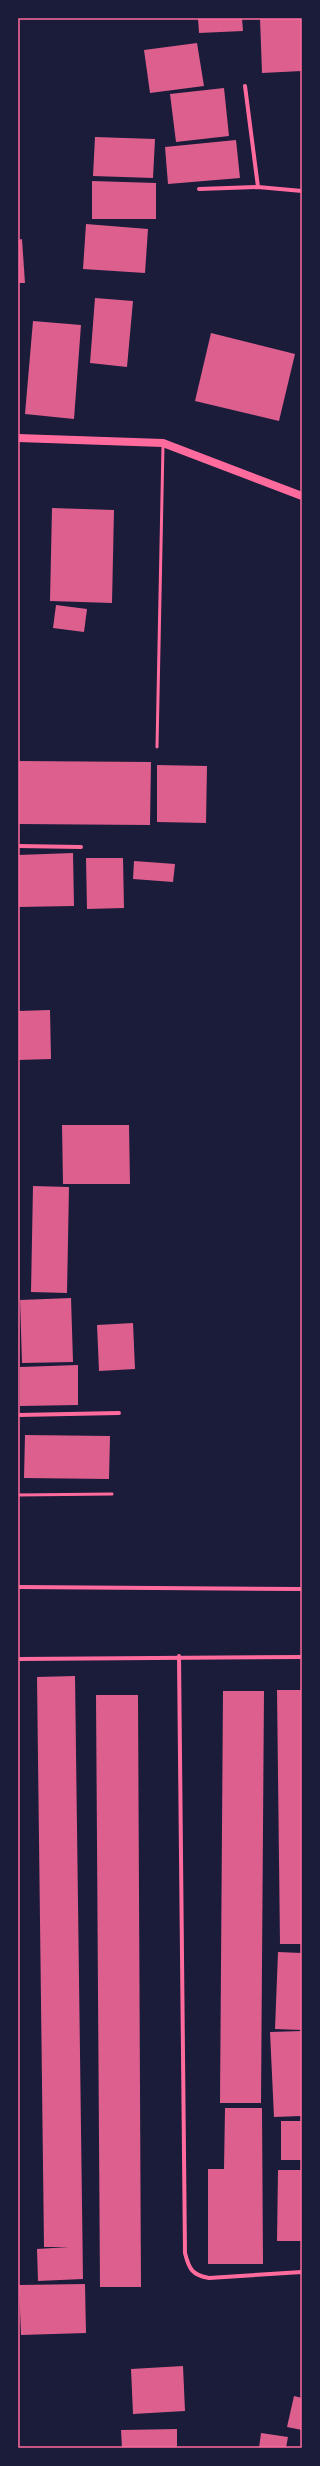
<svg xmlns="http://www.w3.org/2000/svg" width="320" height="2466" viewBox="0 0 320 2466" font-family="'Titillium Web',sans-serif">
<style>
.building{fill:#dd5f8e}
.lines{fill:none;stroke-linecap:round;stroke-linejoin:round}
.service{stroke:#ff6b9d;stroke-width:3}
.minor{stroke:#ff6b9d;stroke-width:4}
.secondary{stroke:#ff6b9d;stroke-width:8}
.neatline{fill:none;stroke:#ff6b9d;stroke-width:1.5}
</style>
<rect width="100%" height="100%" fill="#1b1b3a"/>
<g class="building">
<path d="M198,18H242L243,31L199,33Z"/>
<path d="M260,18H302V71L262,73Z"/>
<path d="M197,43L204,86L150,93L144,50Z"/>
<path d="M224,88L229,136L176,142L170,94Z"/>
<path d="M95,137L155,139L153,178L93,176Z"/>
<path d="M236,140L240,178L168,184L165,147Z"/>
<path d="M92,181L156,183V219H92Z"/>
<path d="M86,224L148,229L145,273L83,269Z"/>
<path d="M22,239L25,283H18V240Z"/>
<path d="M95,298L133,301L127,367L90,363Z"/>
<path d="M33,321L81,325L74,419L25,414Z"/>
<path d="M211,333L295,354L279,421L195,401Z"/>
<path d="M52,508L114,510L112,603L50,601Z"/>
<path d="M56,605L87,609L84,632L53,628Z"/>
<path d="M18,761L151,762L150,825L18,824Z"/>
<path d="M157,765L207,766L206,823L157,822Z"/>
<path d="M73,853L74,906L18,907V855Z"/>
<path d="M86,858H123L124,908L87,909Z"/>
<path d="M134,861L175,864L173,882L133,879Z"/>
<path d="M50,1010L51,1059L18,1060V1011Z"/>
<path d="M62,1125H129L130,1184H63Z"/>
<path d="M33,1186L69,1187L67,1293L31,1292Z"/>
<path d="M71,1298L73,1362L22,1363L20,1300Z"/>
<path d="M133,1323L135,1369L99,1371L97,1325Z"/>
<path d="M78,1365V1405L20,1406V1367Z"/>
<path d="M25,1435L110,1436L109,1479L24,1478Z"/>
<path d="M75,1676L83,2279L38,2281L37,2249L69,2247H44L37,1677Z"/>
<path d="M277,1690H302V1944H280Z"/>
<path d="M223,1691H264L261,2103H220Z"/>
<path d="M96,1695H138L141,2287H100Z"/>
<path d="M278,1952L302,1953V2030L275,2029Z"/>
<path d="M302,2031V2116L274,2117L270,2032Z"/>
<path d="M225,2108H262L263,2264H208V2169H224Z"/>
<rect x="281" y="2121" width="21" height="39"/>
<path d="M278,2170H302V2241H277Z"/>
<path d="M85,2284L86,2333L21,2335L19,2285Z"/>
<path d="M183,2366L185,2411L133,2414L131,2369Z"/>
<path d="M294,2396L302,2398V2430L287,2427Z"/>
<path d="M177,2429V2448H122L121,2430Z"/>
<path d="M261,2433L288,2437L286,2448H259Z"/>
</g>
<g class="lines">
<g class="service">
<path d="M157,747L163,445"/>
<path d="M18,1495L112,1494"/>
</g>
<g class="minor">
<path d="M245,86L258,187"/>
<path d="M199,189L258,187L302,191"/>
<path d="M18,846L81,847"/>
<path d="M18,1415L119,1413"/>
<path d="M18,1587L302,1589"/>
<path d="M179,1656L185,2253C189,2269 192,2275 209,2278L302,2272"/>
<path d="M18,1659L302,1657"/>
</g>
<path class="secondary" d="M18,438L163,443L302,496"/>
</g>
<rect width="320" height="2466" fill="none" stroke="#1b1b3a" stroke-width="38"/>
<rect x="19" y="19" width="282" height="2428" class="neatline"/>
</svg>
